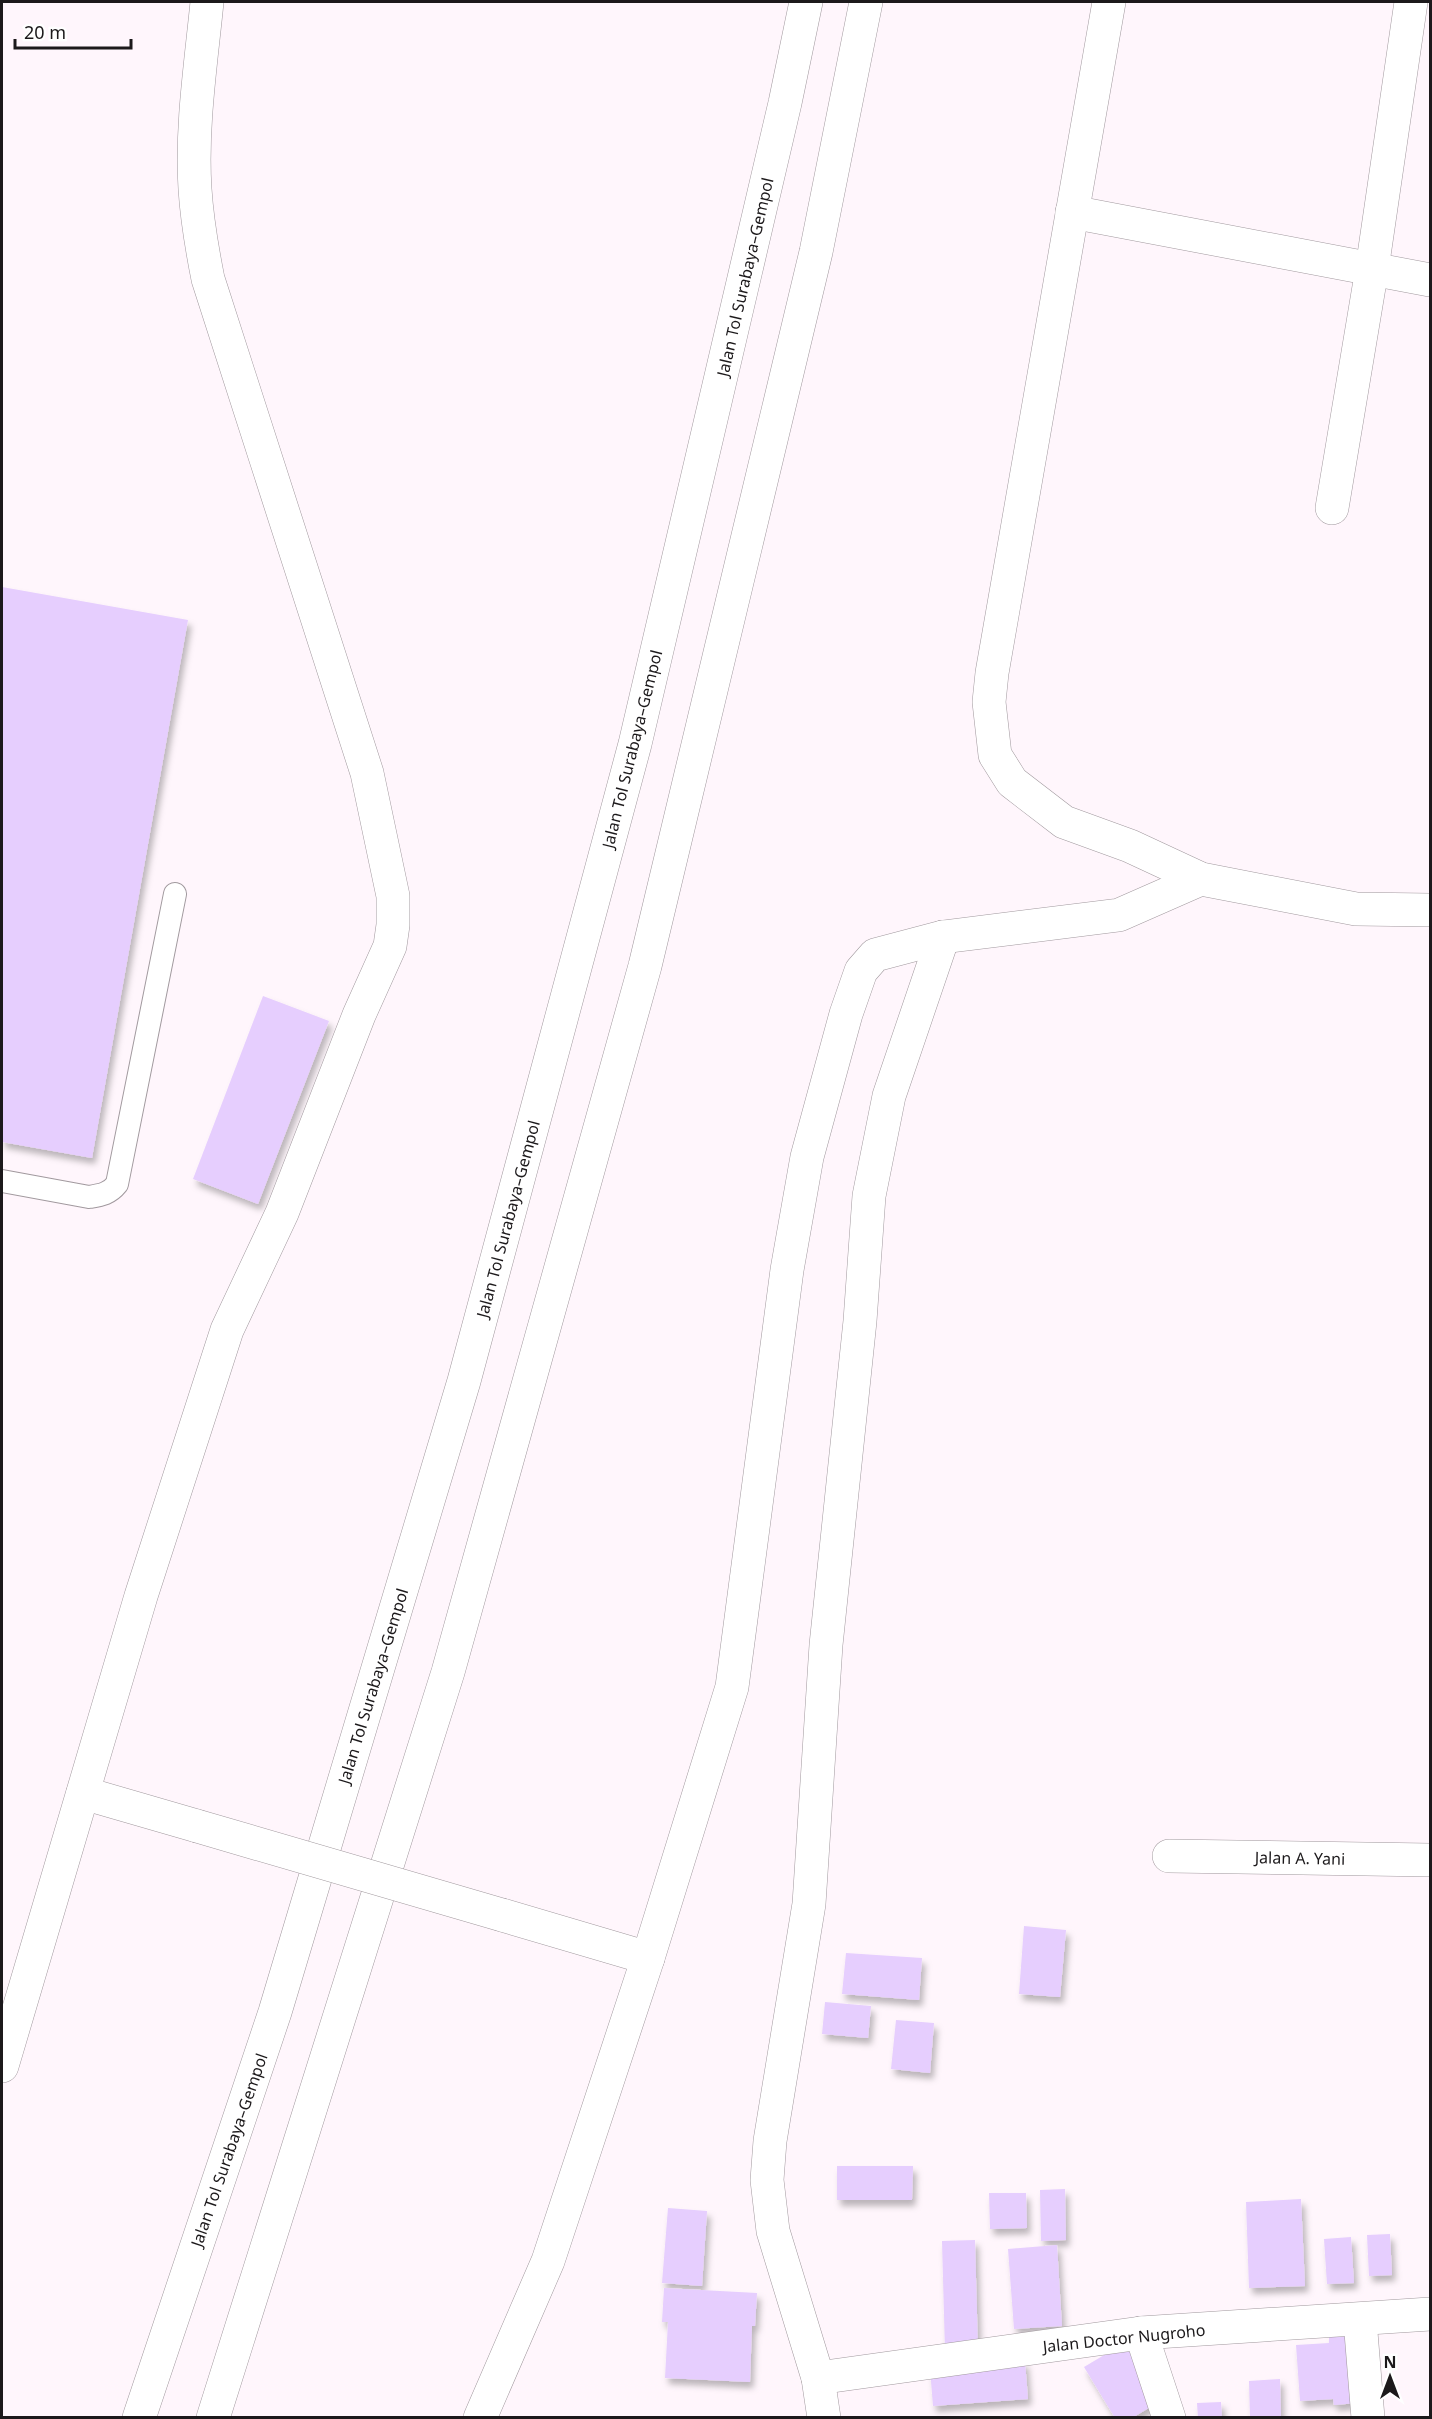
<svg xmlns="http://www.w3.org/2000/svg" width="1432" height="2419" viewBox="0 0 1432 2419" font-family="'Noto Sans',sans-serif">
<style>
.building{fill:#e6cefe;filter:url(#shadow)}
.lines{fill:none;stroke-linecap:round;stroke-linejoin:round}
.lane-casing{stroke:#a1999e;stroke-width:24}
.street-casing{stroke:#a1999e;stroke-width:34}
.highway-casing{stroke:#a1999e;stroke-width:34}
.lane{stroke:#fff;stroke-width:22}
.street{stroke:#fff;stroke-width:33}
.highway{stroke:#fff;stroke-width:33}
.street-bridge-casing{stroke:#a1999e;stroke-width:34;stroke-linecap:butt}
.street-bridge{stroke:#fff;stroke-width:33}
.labels{text-anchor:middle;dominant-baseline:central;stroke-width:4.5;stroke-linejoin:round;paint-order:stroke}
.street-label{font-size:16px;fill:#1c191b;stroke:#fff}
</style>
<defs>
<filter id="shadow"><feDropShadow dx="3.5" dy="6" stdDeviation="3" flood-color="#0004"/></filter>
</defs>
<rect width="100%" height="100%" fill="#fff6fc"/>
<g class="building">
<path d="M2,587L188,620L92,1158L2,1142Z"/>
<path d="M263,996L329,1021L258,1204L193,1179Z"/>
<path d="M1024,1926L1066,1930L1060,1997L1019,1994Z"/>
<path d="M846,1953L922,1958L919,2000L842,1994Z"/>
<path d="M825,2002L871,2006L868,2038L822,2034Z"/>
<path d="M896,2020L934,2023L930,2073L891,2069Z"/>
<path d="M837,2166H913L912,2200H837Z"/>
<path d="M1065,2189L1066,2240L1041,2241L1040,2190Z"/>
<path d="M989,2193H1026L1027,2228L990,2229Z"/>
<path d="M1301,2199L1305,2286L1249,2288L1246,2202Z"/>
<path d="M668,2208L707,2211L702,2286L662,2283Z"/>
<path d="M1390,2234L1392,2275L1369,2276L1367,2235Z"/>
<path d="M1351,2237L1354,2283L1327,2284L1324,2239Z"/>
<path d="M975,2240L978,2350L945,2351L942,2241Z"/>
<path d="M1057,2245L1062,2326L1014,2329L1008,2249Z"/>
<path d="M664,2288L757,2293L755,2326H752L750,2382L665,2378L668,2322H662Z"/>
<path d="M1353,2334L1358,2403L1334,2405L1333,2399L1300,2401L1296,2345L1329,2343V2336Z"/>
<path d="M1126,2342L1162,2400L1132,2418H1115L1084,2367Z"/>
<path d="M1025,2361L1028,2399L933,2406L930,2369Z"/>
<path d="M1280,2379L1281,2418H1250L1249,2381Z"/>
<path d="M1221,2402L1222,2418H1198L1197,2403Z"/>
</g>
<g class="lines">
<g class="lane-casing">
<path id="lane" d="M2,1181L89,1197C101,1195 109,1194 117,1184L175,894"/>
</g>
<g class="street-casing">
<g id="street">
<path d="M1109,2L992,673L989,702L995,755L1012,782L1064,822L1130,846L1201,879L1356,909L1430,910"/>
<path d="M1072,212L1430,280"/>
<path d="M1332,508L1372,269L1411,2"/>
<path d="M83,1793L197,1826"/>
<path d="M1169,1856L1430,1860"/>
<path d="M502,1915L648,1958"/>
<path d="M2,2066L141,1596L227,1330L282,1213L359,1015L390,946L393,925V896L367,773L208,279C202,249 197,220 195,189C191,127 201,63 207,2"/>
<path d="M1360,2320L1368,2418"/>
<path d="M1141,2333L1169,2418"/>
<path d="M818,2378L1141,2333L1430,2314"/>
<path d="M480,2418L548,2261L648,1958L732,1687L787,1270L807,1157L846,1014L861,971L875,955L943,937L1119,915L1201,879"/>
<path d="M824,2418L818,2378L773,2231L767,2180L770,2141L809,1904L826,1645L860,1321L869,1196L889,1096L943,937"/>
</g>
</g>
<g class="highway-casing">
<g id="highway">
<path d="M139,2418L275,2012L464,1381L635,744L785,103L806,2"/>
<path d="M213,2418L448,1672L645,966L816,252L866,2"/>
</g>
</g>
<use href="#lane" class="lane"/>
<use href="#street" class="street"/>
<use href="#highway" class="highway"/>
<g class="street-bridge-casing">
<path id="street-bridge" d="M197,1826L502,1915"/>
</g>
<use href="#street-bridge" class="street-bridge"/>
</g>
<g class="labels">
<g class="street-label">
<text transform="translate(745 277) rotate(-77)">Jalan Tol Surabaya–Gempol</text>
<text transform="translate(632 749) rotate(-76)">Jalan Tol Surabaya–Gempol</text>
<text transform="translate(508 1219) rotate(-75)">Jalan Tol Surabaya–Gempol</text>
<text transform="translate(373 1686) rotate(-73)">Jalan Tol Surabaya–Gempol</text>
<text transform="translate(1300 1858) rotate(1)">Jalan A. Yani</text>
<text transform="translate(229 2150) rotate(-71)">Jalan Tol Surabaya–Gempol</text>
<text transform="translate(1124 2338) rotate(-6)">Jalan Doctor Nugroho</text>
</g>
</g>
<rect width="1432" height="2419" fill="none" stroke="#1c191b" stroke-width="6"/>
<g transform="translate(1390 2377)" stroke="#ffffff" stroke-width="4.5" paint-order="stroke">
<path d="M0-4.5L10 22L0 15L-10 22Z" fill="#1c191b"/>
<text y="-9" font-size="16" font-weight="bold" text-anchor="middle" fill="#1c191b">N</text>
</g>
<path d="M15 39v9h116v-9" fill="none" stroke="#1c191b" stroke-width="3"/>
<text x="24" y="39" font-size="18" fill="#1c191b" stroke="#ffffff" stroke-width="4.5" paint-order="stroke">20 m</text>
</svg>
